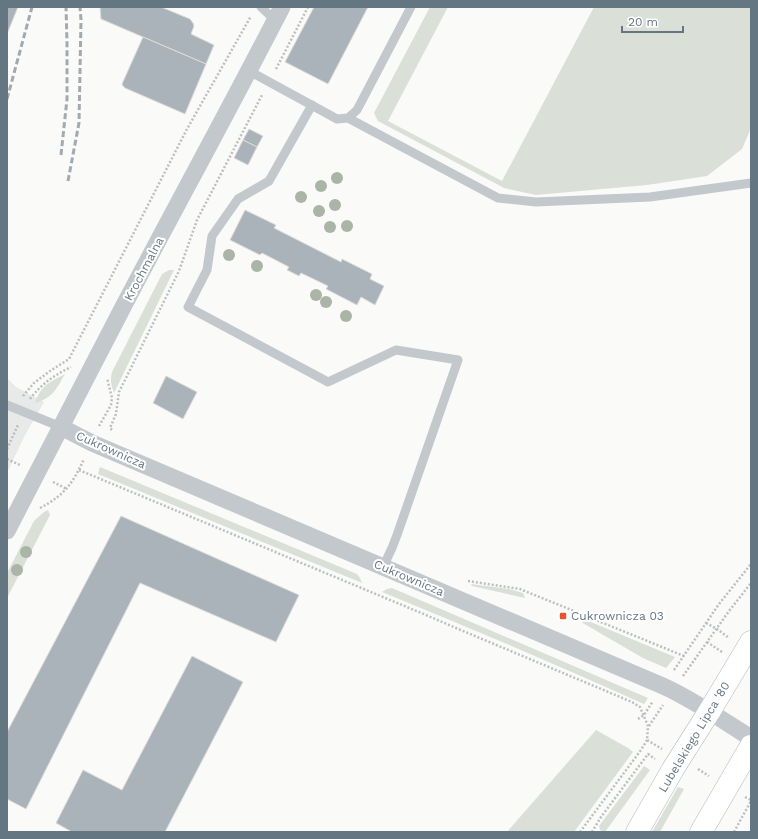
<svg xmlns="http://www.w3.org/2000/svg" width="758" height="839" viewBox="0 0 758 839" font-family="'Work Sans',sans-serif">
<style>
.built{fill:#e8e9e9}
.green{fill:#dadfd7}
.building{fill:#aab3b9;stroke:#dcdcda}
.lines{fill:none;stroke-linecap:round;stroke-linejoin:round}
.secondary-casing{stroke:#b3babf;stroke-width:23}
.path{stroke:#bbbfc2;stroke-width:2.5;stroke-dasharray:2 2;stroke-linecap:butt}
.lane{stroke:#c3c8cc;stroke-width:9}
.street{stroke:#c3c8cc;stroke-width:17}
.secondary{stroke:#fff;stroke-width:22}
.rail{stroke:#a2aab0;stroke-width:3;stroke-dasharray:6 3;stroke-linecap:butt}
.tree{fill:#aab4a7}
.poi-dot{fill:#e4572e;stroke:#fff;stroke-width:1.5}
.labels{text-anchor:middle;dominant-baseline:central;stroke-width:4;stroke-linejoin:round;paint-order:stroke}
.street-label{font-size:12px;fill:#657683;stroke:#fff}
.poi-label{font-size:12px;fill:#657683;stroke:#fff;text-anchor:start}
</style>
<rect width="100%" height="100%" fill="#fafaf8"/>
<path class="built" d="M7,378L16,387L44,402L25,435L7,473Z"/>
<g class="green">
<path d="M430,7H448L388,121L502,181L594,7H751V128L742,149L707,176L647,185L536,195L504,188L378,121L374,113Z"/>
<path d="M169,270H174L114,393C111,384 110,381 112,372L162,274Z"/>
<path d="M65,374C57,388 53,398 35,403C41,385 50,382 65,374Z"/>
<path d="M100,467L357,574L360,578L362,583L98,474Z"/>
<path d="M48,510L50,515L7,598V573L34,521L44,512Z"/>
<path d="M471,584L509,589L523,593L525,598L472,586Z"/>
<path d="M392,588L648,698L644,704C558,665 470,628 382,592L387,589Z"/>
<path d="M586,620L675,657L666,668L643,658L581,622Z"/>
<path d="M596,730L628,748L633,752L574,832H507Z"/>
<path d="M644,766L650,770L605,832L600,830L599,826Z"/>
<path d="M678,787L684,789L660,832H652Z"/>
</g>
<g class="building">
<path d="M7,7H18L7,34Z"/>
<path d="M100,7H161L190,19L193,23L194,26L191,34L214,45L206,64L101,19Z"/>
<path d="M314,7H368L328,84L285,62Z"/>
<path d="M143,37L206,64L185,114L125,88L123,86L122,84Z"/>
<path d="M249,129L263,136L257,147L243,140Z"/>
<path d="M243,140L257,147L248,165L234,158Z"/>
<path d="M245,210L276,225L274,228L341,262L342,259L372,274L370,279L384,286L375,305L361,297L357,305L326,289L328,286L301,273L299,276L287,270L289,267L262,253L260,255L230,240Z"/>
<path d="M166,376L197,392L183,419L153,403Z"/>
<path d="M121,516L299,595L276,642L140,583L26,809L7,799V732Z"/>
<path d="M192,656L243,682L165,832H72L56,823L83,770L122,790Z"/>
</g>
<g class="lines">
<g class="secondary-casing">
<g id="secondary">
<path d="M637,832L673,769L709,712L751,642"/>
<path d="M701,832L751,746"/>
</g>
</g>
<g class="path">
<path d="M276,69L308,7"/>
<path d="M23,396L34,383L50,371L69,359L187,129L251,16"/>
<path d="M30,399C41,384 55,375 71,367"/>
<path d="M99,426L111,405L112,398L107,378"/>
<path d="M112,430L110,428L116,414L119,392L179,271L197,220L262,95"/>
<path d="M7,449L18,425"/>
<path d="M7,459L20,465"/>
<path d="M79,470L426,615L456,628L632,702L640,707L648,726L647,740L662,749"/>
<path d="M53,482L67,489"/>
<path d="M40,508C65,495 73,483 84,459"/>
<path d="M468,581L520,589L684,656"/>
<path d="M706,623L717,629L729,638"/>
<path d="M707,642L722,652"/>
<path d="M674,670L719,604L751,564"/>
<path d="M683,676L729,611L751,583"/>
<path d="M638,719L644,715L653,701"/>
<path d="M649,726L663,705"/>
<path d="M698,769L709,776"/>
<path d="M745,797L751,800"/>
<path d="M580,832L641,750L647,740"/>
<path d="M592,832L601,817L648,754L655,759"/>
<path d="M734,832L751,801"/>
</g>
<g class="lane">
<path d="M261,7L275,20"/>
<path d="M249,71L337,119L348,118L357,110L411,7"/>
<path d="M312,105L269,181L238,199L212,236L207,270L188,307L328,382L396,350L458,360L397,535L392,548L383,567"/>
<path d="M348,118L498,198L536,202L650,197L751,183"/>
<path d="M7,405L61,427"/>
</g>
<g class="street">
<path d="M61,427L92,443L663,686C694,700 722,720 751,738"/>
<path d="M7,531C46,457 84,383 122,309C175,208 230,108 282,7"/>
</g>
<use href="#secondary" class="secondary"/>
<g class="rail">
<path d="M7,99L32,7"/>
<path d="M61,155L67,99V43L66,7"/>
<path d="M68,181L79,123L81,20L80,7"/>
</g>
</g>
<g class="tree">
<circle cx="337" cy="178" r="6"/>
<circle cx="321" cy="186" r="6"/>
<circle cx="301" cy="197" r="6"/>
<circle cx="335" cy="205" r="6"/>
<circle cx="319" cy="211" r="6"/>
<circle cx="347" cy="226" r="6"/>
<circle cx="330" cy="227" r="6"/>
<circle cx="229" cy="255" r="6"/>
<circle cx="257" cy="266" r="6"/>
<circle cx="316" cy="295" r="6"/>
<circle cx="326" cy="302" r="6"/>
<circle cx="346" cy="316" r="6"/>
<circle cx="26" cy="552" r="6"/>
<circle cx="17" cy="570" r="6"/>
</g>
<rect class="poi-dot" x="559" y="612" width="8" height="8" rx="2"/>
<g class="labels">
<g class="street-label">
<text transform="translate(144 269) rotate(-62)">Krochmalna</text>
<text transform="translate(111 450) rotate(24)">Cukrownicza</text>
<text transform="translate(409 578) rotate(23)">Cukrownicza</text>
<text transform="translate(694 737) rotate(-59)">Lubelskiego Lipca '80</text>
</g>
<g class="poi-label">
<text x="571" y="616">Cukrownicza 03</text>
</g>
</g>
<rect width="758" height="839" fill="none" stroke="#657683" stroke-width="16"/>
<path d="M622 26v6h61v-6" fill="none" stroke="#657683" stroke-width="2"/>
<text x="628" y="26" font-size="12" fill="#657683" stroke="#ffffff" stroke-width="3" paint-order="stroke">20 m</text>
</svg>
